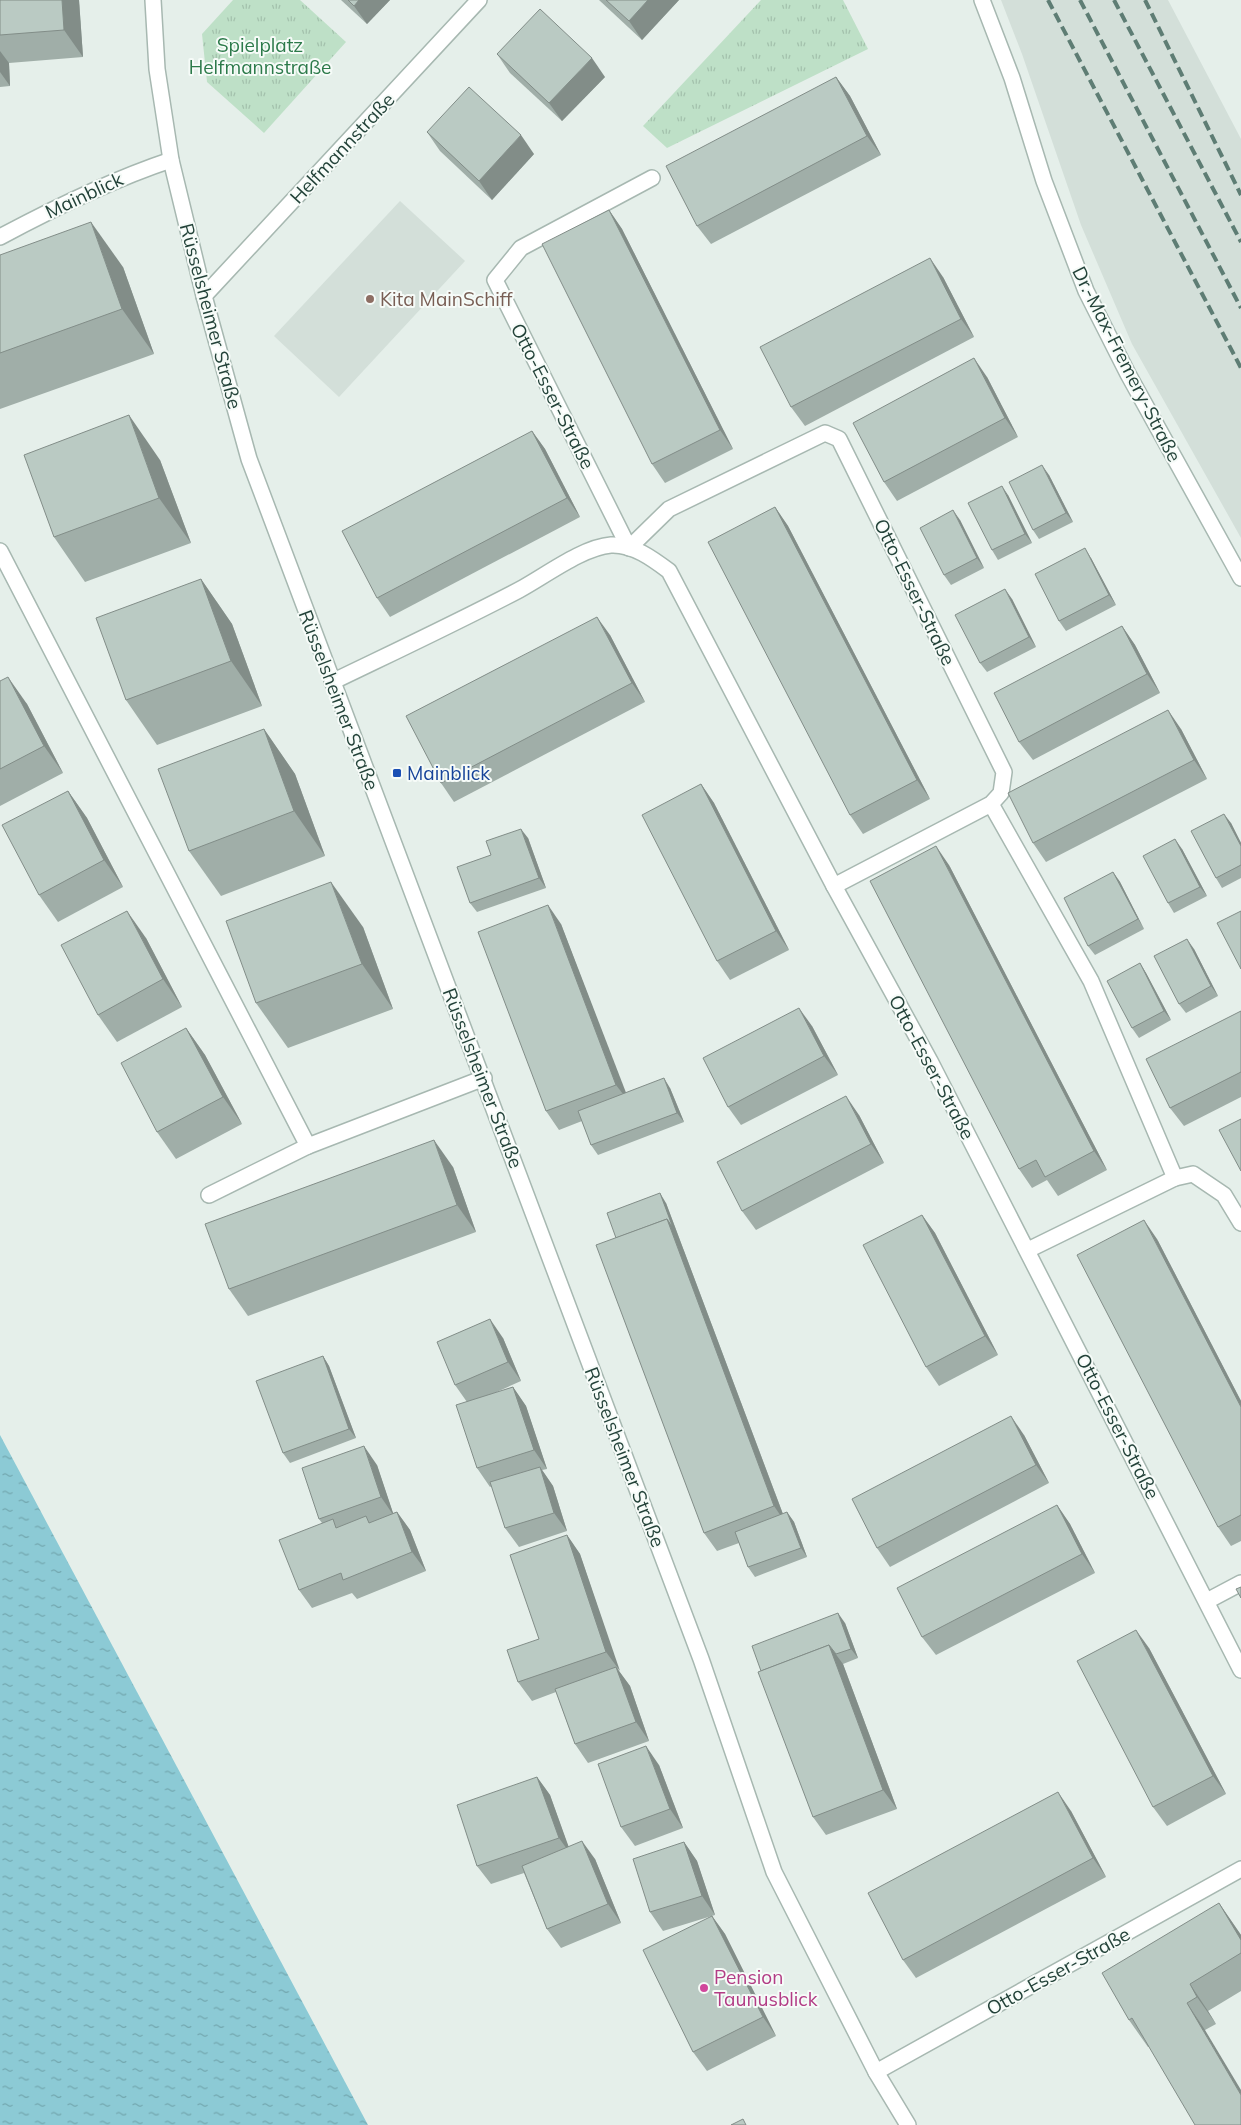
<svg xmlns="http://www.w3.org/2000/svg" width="1241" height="2125" viewBox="0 0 1241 2125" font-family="Mulish,sans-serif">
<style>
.built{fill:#d3dfd9}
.park{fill:url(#park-tufts)}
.water{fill:url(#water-ripples)}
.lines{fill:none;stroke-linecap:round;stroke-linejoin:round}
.lane-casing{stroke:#a7b8b1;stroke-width:18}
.street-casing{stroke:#a7b8b1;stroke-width:18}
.lane{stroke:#fff;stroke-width:15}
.street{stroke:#fff;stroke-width:15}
.rail{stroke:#5e7d74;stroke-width:4;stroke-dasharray:10 5;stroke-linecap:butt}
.wall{fill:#a0aea8}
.shaded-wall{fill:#828d88}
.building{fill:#bacac3;stroke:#828d88}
.education-dot{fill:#8d6e63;stroke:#f6fbf8;stroke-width:2}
.transit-dot{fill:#1a4fb4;stroke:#f6fbf8;stroke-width:2}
.hotel-dot{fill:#d1479c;stroke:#f6fbf8;stroke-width:2}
.labels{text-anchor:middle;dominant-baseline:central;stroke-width:4;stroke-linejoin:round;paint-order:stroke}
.park-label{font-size:19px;fill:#2c7a4a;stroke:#f6fbf8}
.street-label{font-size:19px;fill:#234239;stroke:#f6fbf8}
.education-label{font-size:19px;fill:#785e54;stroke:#f6fbf8;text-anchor:start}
.transit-label{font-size:19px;fill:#164399;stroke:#f6fbf8;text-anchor:start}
.hotel-label{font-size:19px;fill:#b23c85;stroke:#f6fbf8;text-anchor:start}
</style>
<defs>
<pattern id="park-tufts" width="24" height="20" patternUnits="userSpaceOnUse" patternTransform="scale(1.25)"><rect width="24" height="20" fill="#bee0c7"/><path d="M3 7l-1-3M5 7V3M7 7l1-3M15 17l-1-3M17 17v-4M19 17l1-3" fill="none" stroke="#a3c1ac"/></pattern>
<pattern id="water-ripples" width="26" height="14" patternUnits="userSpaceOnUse" patternTransform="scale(1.25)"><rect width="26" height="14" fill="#8ccad5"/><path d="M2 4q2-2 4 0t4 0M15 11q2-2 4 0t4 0" fill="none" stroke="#72a6ae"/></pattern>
</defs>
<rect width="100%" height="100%" fill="#e5efea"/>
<g class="built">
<path d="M1001,0H1168L1241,139V538L1132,344L1081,225L1022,54Z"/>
<path d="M400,201L465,261L339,397L274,336Z"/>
</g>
<g class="park">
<path d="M233,0H300L346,42L264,133L207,82L202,34Z"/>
<path d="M761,0H843L868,49L667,148L643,126Z"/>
</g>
<path class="water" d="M0,1435L368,2125H0Z"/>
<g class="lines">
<g class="lane-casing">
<g id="lane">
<path d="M991,804L1091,981L1175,1178"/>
<path d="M209,1195L308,1146"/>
</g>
</g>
<g class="street-casing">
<g id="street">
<path d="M153,0L157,69L171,160L204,296L249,459L701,1659L774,1872L876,2072L908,2125"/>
<path d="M982,0L1012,78L1044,181L1086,291L1128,374L1241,578"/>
<path d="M652,178L521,248L495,280L629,548L669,509L825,433L839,439L1004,772L1001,793L991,804L834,886"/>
<path d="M0,237C56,207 111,180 171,160"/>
<path d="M204,296L479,0"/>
<path d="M0,551L308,1146L484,1078"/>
<path d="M332,682C394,652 458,622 519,590C545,576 583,547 611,545C633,544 653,559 669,571L834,886L930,1061L1241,1670"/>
<path d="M1028,1250L1175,1178L1193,1174L1224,1195L1241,1223"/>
<path d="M1207,1601L1241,1583"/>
<path d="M876,2072L1241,1869"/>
</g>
</g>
<use href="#lane" class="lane"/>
<use href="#street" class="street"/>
<g class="rail">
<path d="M1048,0L1241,368"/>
<path d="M1080,0L1241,308"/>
<path d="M1114,0L1241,242"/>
<path d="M1145,0L1241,195"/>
</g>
</g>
<g class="wall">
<path d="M0,0H79L83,57L9,63L10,86L0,87Z"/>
<path d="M341,0H390L367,24Z"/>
<path d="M599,0H679L642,40Z"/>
<path d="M497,54L605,77L562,121L510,73Z"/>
<path d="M836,77L850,96L881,155L711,244L697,226Z"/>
<path d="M427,132L534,154L492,200L440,151Z"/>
<path d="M609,210L622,229L733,449L665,483L652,464Z"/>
<path d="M0,255L123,267L154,354L0,409Z"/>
<path d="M943,277L974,337L805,426L791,407Z"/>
<path d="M987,377L1018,437L897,501L884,482Z"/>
<path d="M532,431L545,449L580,517L390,617L377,598Z"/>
<path d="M160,460L191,543L85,582L54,537Z"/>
<path d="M1049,475L1073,522L1039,539L1033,530Z"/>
<path d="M1008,495L1032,543L998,560L992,550Z"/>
<path d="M775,507L788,526L930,799L863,834L850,815Z"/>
<path d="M960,520L984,568L951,585L944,575Z"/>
<path d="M1091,558L1116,605L1066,631L1059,621Z"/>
<path d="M201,579L232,624L262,706L157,745L126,700Z"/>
<path d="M1012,599L1036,647L987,672L980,663Z"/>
<path d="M1122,626L1135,645L1160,693L1033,760L1019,742Z"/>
<path d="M610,635L645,702L454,802L441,783Z"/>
<path d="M0,681L27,704L63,773L0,806Z"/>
<path d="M264,729L295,774L325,856L221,896L189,851Z"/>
<path d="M1181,729L1207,779L1046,862L1033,843Z"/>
<path d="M701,784L714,803L789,950L730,980L717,961Z"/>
<path d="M68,791L87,818L123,887L58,922L39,895Z"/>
<path d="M1231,823L1241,843V878L1222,888L1216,878Z"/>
<path d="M528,838L546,888L477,912L470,903L491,855Z"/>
<path d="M1182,849L1207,896L1174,913L1168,903Z"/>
<path d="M949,865L1107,1170L1058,1196L1047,1180L1032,1188L1019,1169Z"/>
<path d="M1113,872L1120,882L1144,929L1095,955L1088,946Z"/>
<path d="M561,924L625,1093L670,1088L684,1122L598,1155L591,1145L582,1121L559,1130L546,1111Z"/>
<path d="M363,927L393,1009L288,1048L256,1003Z"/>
<path d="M146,938L182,1007L117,1042L98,1015Z"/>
<path d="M1194,949L1218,996L1186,1013L1179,1004Z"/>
<path d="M1140,963L1146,973L1171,1020L1139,1038L1132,1028Z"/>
<path d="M1241,1011V1097L1184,1126L1170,1108Z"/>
<path d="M812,1026L838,1075L741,1125L728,1107Z"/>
<path d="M186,1028L205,1055L242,1124L176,1159L157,1132Z"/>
<path d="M859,1115L884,1163L756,1230L742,1211Z"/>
<path d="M453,1167L476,1232L248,1316L229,1289Z"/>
<path d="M666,1203L783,1514L787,1512L794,1522L807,1557L755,1577L748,1567L739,1543L717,1551L704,1533L616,1238Z"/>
<path d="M922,1215L935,1233L998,1355L939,1386L926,1367Z"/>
<path d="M1157,1239L1241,1401V1541L1231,1546L1218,1527Z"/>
<path d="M503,1338L521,1381L490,1395L513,1387L526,1406L547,1469L542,1470L553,1486L567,1531L519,1547L505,1528L492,1486L490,1487L477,1468L467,1402L455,1385Z"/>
<path d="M323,1356L329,1366L356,1438L290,1463L283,1453Z"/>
<path d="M1024,1435L1049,1483L890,1567L877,1548Z"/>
<path d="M377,1465L393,1513L397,1512L410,1530L426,1571L357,1599L352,1593L312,1608L299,1590L322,1523L319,1519Z"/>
<path d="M1057,1505L1070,1524L1095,1573L936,1655L922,1637Z"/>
<path d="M567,1535L580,1554L619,1671L630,1686L649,1741L588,1763L575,1744L556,1692L532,1701L518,1682L539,1639Z"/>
<path d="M845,1623L858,1658L843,1664L897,1809L826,1835L813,1817L761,1671Z"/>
<path d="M1149,1648L1226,1794L1167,1826L1153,1807Z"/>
<path d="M659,1765L683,1828L635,1846L621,1827Z"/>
<path d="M537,1777L550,1795L568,1846L595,1859L621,1923L561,1948L547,1929L524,1873L491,1884L477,1866Z"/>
<path d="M1071,1811L1106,1877L916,1978L903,1960Z"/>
<path d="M684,1842L697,1861L715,1915L663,1931L650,1912Z"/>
<path d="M1219,1903L1241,1935V1991L1208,2011L1216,2024L1205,2030L1148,2047L1129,2020Z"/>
<path d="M712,1916L725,1934L776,2036L707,2071L693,2052Z"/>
</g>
<g class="shaded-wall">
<path d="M62,0H79L83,57L64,30Z"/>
<path d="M359,0H390L367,24L354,6Z"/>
<path d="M648,0H679L642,40L629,21Z"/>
<path d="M0,51L9,63L10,86L0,72Z"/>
<path d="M592,58L605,77L562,121L549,103Z"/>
<path d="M836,77L850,96L881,155L867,136Z"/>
<path d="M521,135L534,154L492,200L479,181Z"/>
<path d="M609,210L622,229L733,449L720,430Z"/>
<path d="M91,222L123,267L154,354L122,309Z"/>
<path d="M930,258L943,277L974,337L961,319Z"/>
<path d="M974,358L987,377L1018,437L1005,418Z"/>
<path d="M129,415L160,460L191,543L159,498Z"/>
<path d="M532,431L545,449L580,517L567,498Z"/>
<path d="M1042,465L1049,475L1073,522L1066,513Z"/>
<path d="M1002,486L1008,495L1032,543L1025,534Z"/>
<path d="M775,507L788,526L930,799L917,780Z"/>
<path d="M953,510L960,520L984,568L977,558Z"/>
<path d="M1085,548L1091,558L1116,605L1109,595Z"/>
<path d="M201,579L232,624L262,706L231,661Z"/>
<path d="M1005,589L1012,599L1036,647L1029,637Z"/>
<path d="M597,617L610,635L645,702L632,683Z"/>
<path d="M1122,626L1135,645L1160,693L1147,674Z"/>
<path d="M8,677L27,704L63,773L44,746Z"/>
<path d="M1168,710L1181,729L1207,779L1194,760Z"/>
<path d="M264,729L295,774L325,856L294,811Z"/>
<path d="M701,784L714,803L789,950L776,931Z"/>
<path d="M68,791L87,818L123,887L104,860Z"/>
<path d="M1224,814L1231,823L1241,843V846Z"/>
<path d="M521,829L528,838L546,888L539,878Z"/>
<path d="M1175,839L1182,849L1207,896L1200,887Z"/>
<path d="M936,846L949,865L1107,1170L1094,1151Z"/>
<path d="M1113,872L1120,882L1144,929L1138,919Z"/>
<path d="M331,882L363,927L393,1009L362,964Z"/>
<path d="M548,905L561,924L630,1103L616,1085Z"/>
<path d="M127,911L146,938L182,1007L163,979Z"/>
<path d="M1187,939L1194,949L1218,996L1211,986Z"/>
<path d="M1140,963L1146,973L1171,1020L1164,1011Z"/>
<path d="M799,1008L812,1026L838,1075L824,1056Z"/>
<path d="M186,1028L205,1055L242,1124L223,1097Z"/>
<path d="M664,1078L670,1088L684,1122L677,1113Z"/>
<path d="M846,1096L859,1115L884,1163L871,1144Z"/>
<path d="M434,1140L453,1167L476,1232L457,1205Z"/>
<path d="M660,1193L666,1203L787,1525L774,1506L667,1219Z"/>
<path d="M922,1215L935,1233L998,1355L985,1336Z"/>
<path d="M1144,1220L1157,1239L1241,1401V1407Z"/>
<path d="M490,1319L503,1338L521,1381L508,1362Z"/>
<path d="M323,1356L329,1366L356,1438L349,1429Z"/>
<path d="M513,1387L526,1406L547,1469L534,1450Z"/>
<path d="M1011,1416L1024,1435L1049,1483L1036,1465Z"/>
<path d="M364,1446L377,1465L394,1516L381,1497Z"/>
<path d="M540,1467L553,1486L567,1531L554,1513Z"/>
<path d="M1057,1505L1070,1524L1095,1573L1082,1554Z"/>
<path d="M397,1512L410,1530L426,1571L412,1552Z"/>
<path d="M787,1512L794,1522L807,1557L801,1548Z"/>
<path d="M567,1535L580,1554L620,1671L606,1652Z"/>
<path d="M838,1613L845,1623L858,1658L851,1649Z"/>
<path d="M1136,1630L1149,1648L1226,1794L1213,1776Z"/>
<path d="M829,1645L843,1664L897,1809L883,1790Z"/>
<path d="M616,1667L630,1686L649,1741L636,1722Z"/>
<path d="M646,1746L659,1765L683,1828L670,1809Z"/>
<path d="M537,1777L550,1795L572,1856L559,1838Z"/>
<path d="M1058,1792L1071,1811L1106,1877L1093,1858Z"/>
<path d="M582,1841L595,1859L621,1923L608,1904Z"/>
<path d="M684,1842L697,1861L715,1915L702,1896Z"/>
<path d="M1219,1903L1241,1935V1940Z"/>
<path d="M712,1916L725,1934L776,2036L763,2017Z"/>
<path d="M1190,1984L1208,2011L1216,2024L1197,1997Z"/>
<path d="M1187,2003L1205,2030L1241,2090V2095Z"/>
</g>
<g class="building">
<path d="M0,0H62L64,30L0,35Z"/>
<path d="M348,0H359L354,6Z"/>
<path d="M606,0H648L629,21Z"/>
<path d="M540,9L592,58L549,103L497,54Z"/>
<path d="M836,77L867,136L697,226L666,166Z"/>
<path d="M469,87L521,135L479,181L427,132Z"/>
<path d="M609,210L720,430L652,464L542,244Z"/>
<path d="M91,222L122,309L0,353V255Z"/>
<path d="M930,258L961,319L791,407L760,347Z"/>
<path d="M974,358L1005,418L884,482L853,423Z"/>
<path d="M129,415L159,498L54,537L24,455Z"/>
<path d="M532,431L567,498L377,598L342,531Z"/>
<path d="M1042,465L1066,513L1033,530L1009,482Z"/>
<path d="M1002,486L1025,534L992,550L968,503Z"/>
<path d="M775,507L917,780L850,815L708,542Z"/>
<path d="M953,510L977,558L944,575L920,528Z"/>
<path d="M1085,548L1109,595L1059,621L1035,574Z"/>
<path d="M201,579L231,661L126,700L96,618Z"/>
<path d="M1005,589L1029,637L980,663L955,615Z"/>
<path d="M597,617L632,683L441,783L406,716Z"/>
<path d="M1122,626L1147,674L1019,742L994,693Z"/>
<path d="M8,677L44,746L0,769V681Z"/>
<path d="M1168,710L1194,760L1033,843L1008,793Z"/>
<path d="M264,729L294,811L189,851L158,769Z"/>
<path d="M701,784L776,931L717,961L642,815Z"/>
<path d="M68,791L104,860L39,895L2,825Z"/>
<path d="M1224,814L1241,846V865L1216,878L1191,831Z"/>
<path d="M521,829L539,878L470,903L457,867L491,855L486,841Z"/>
<path d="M1175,839L1200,887L1168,903L1143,856Z"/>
<path d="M936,846L1094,1151L1045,1177L1036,1160L1019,1169L870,881Z"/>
<path d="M1113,872L1138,919L1088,946L1064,898Z"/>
<path d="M331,882L362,964L256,1003L226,921Z"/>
<path d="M548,905L616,1085L546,1111L478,932Z"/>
<path d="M127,911L163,979L98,1015L61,945Z"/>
<path d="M1241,911V969L1217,923Z"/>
<path d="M1187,939L1211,986L1179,1004L1154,956Z"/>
<path d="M1140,963L1164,1011L1132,1028L1107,981Z"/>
<path d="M799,1008L824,1056L728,1107L703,1058Z"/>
<path d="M1241,1011V1072L1170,1108L1146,1059Z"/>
<path d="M186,1028L223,1097L157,1132L121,1063Z"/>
<path d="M664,1078L677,1113L591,1145L578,1111Z"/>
<path d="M846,1096L871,1144L742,1211L717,1162Z"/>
<path d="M1241,1119V1171L1219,1130Z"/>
<path d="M434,1140L457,1205L229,1289L205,1224Z"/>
<path d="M660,1193L673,1228L667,1219L616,1238L607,1213Z"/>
<path d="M922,1215L985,1336L926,1367L863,1245Z"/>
<path d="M667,1219L774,1506L704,1533L596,1245Z"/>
<path d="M1144,1220L1241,1407V1515L1218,1527L1077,1255Z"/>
<path d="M490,1319L508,1362L455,1385L437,1342Z"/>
<path d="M323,1356L349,1429L283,1453L256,1381Z"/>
<path d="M513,1387L534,1450L477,1468L456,1405Z"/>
<path d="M1011,1416L1036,1465L877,1548L852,1499Z"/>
<path d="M364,1446L381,1497L319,1519L302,1468Z"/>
<path d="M540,1467L554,1513L505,1528L490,1482Z"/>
<path d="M1057,1505L1082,1554L922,1637L897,1588Z"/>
<path d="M397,1512L412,1552L343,1580L341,1573L299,1590L279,1540L333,1519L336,1528L366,1516L369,1523Z"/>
<path d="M787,1512L801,1548L748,1567L735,1532Z"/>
<path d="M567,1535L606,1652L518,1682L507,1650L539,1639L510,1555Z"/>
<path d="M1241,1587V1598L1236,1589Z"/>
<path d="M838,1613L851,1649L836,1654L829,1645L761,1671L752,1646Z"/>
<path d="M1136,1630L1213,1776L1153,1807L1077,1661Z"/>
<path d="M829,1645L883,1790L813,1817L758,1672Z"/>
<path d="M616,1667L636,1722L575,1744L555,1689Z"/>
<path d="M646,1746L670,1809L621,1827L598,1764Z"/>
<path d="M537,1777L559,1838L477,1866L457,1805Z"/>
<path d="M1058,1792L1093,1858L903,1960L868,1893Z"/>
<path d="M582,1841L608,1904L547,1929L522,1866Z"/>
<path d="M684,1842L702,1896L650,1912L633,1859Z"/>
<path d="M1219,1903L1241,1940V1953L1190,1984L1197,1997L1187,2003L1241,2095V2125H1195L1132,2018L1129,2020L1102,1973Z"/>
<path d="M712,1916L763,2017L693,2052L643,1950Z"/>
<path d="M743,2119L746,2125H731Z"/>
</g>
<circle class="education-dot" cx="370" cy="299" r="5"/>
<rect class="transit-dot" x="392" y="768" width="10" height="10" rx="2.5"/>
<circle class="hotel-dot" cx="704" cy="1988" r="5"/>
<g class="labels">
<g class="park-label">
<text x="260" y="45">Spielplatz<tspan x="260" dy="22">Helfmannstraße</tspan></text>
</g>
<g class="street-label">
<text transform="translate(342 148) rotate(-47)">Helfmannstraße</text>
<text transform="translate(84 195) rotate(-25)">Mainblick</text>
<text transform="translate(211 316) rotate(75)">Rüsselsheimer Straße</text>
<text transform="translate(1127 364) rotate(63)">Dr.-Max-Fremery-Straße</text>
<text transform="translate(553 396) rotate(63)">Otto-Esser-Straße</text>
<text transform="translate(915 592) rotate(64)">Otto-Esser-Straße</text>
<text transform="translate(339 700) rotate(69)">Rüsselsheimer Straße</text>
<text transform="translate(932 1067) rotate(62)">Otto-Esser-Straße</text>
<text transform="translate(483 1078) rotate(69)">Rüsselsheimer Straße</text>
<text transform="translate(1118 1426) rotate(63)">Otto-Esser-Straße</text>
<text transform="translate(625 1457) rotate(69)">Rüsselsheimer Straße</text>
<text transform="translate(1058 1971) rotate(-29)">Otto-Esser-Straße</text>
</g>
<g class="education-label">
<text x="380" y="299">Kita MainSchiff</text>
</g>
<g class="transit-label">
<text x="407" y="773">Mainblick</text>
</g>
<g class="hotel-label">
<text x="714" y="1977">Pension<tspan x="714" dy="22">Taunusblick</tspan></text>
</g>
</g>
</svg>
